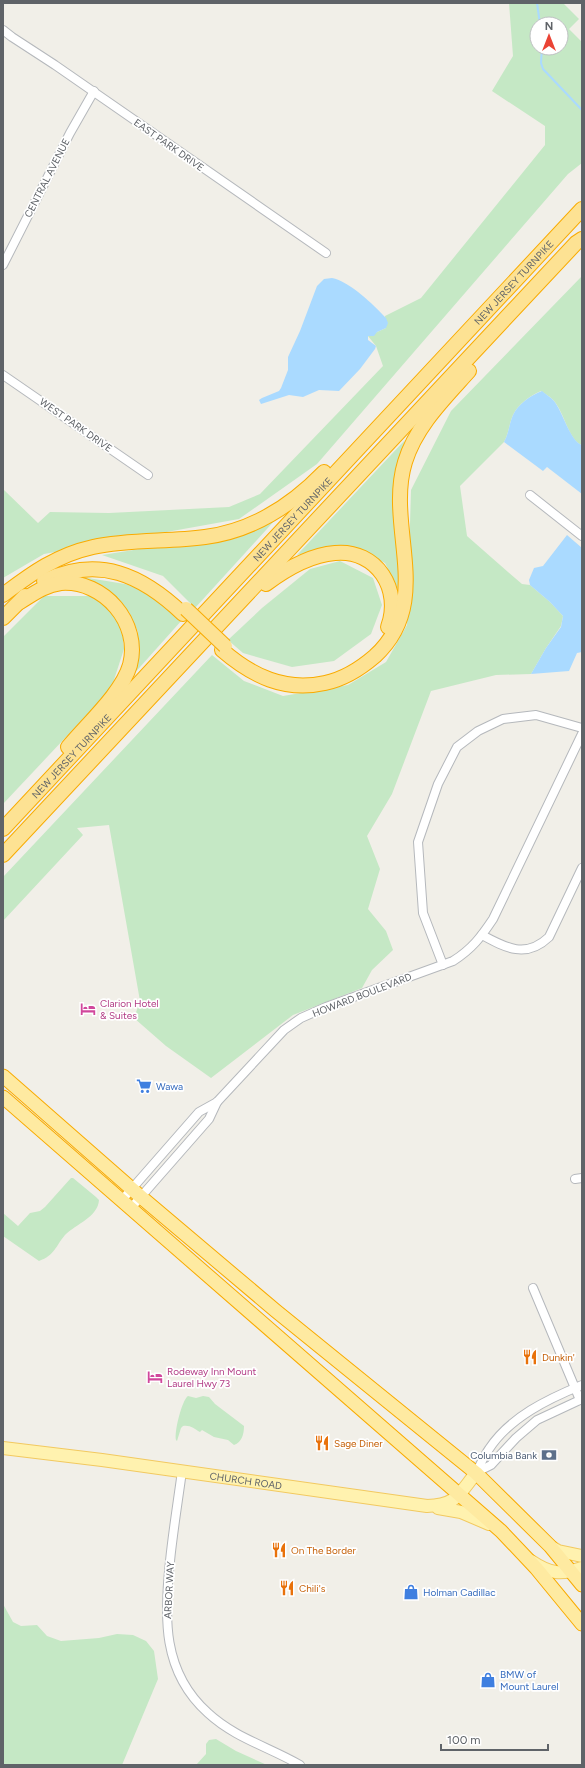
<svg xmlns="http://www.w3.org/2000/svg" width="585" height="1768" viewBox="0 0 585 1768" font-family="Figtree,sans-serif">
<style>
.green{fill:#c5e8c5;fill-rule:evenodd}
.water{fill:#aadaff}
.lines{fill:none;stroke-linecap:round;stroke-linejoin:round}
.stream{stroke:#aadaff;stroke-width:2}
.minor-casing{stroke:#b5b8bc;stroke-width:10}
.primary-casing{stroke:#f2c960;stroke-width:14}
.trunk-casing{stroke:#f9ab00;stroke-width:15}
.motorway-casing{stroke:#f9ab00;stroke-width:16}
.minor{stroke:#fff;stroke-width:8}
.primary{stroke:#fff2af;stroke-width:12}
.trunk{stroke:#feeaa1;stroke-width:13}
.motorway{stroke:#fde293;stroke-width:14}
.motorway-bridge-casing{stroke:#f9ab00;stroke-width:16;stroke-linecap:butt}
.motorway-bridge{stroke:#fde293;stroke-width:14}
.labels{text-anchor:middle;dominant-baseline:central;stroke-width:3.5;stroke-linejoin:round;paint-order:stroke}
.street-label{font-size:10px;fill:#5f6368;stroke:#fff}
.hotel-label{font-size:10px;fill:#b23c85;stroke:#fff;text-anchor:start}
.shop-label{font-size:10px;fill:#366cbe;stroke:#fff;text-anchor:start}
.food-label{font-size:10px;fill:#c56008;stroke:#fff;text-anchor:start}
.service-label{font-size:10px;fill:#4e5e75;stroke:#fff;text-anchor:end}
</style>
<rect width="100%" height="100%" fill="#f1efe8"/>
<g class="green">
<path d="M509,3H563L579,19L569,29L582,42V163L568,174L317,464L239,519L44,554L3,578V489L38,523L50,512L109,513L229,507L260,494L383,366L376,346L368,336L386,328L385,316L421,298L545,145V126L492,91L513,56ZM537,24H561V48H537Z"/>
<path d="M582,276V445C569,441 564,412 554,401C551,397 545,394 541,391C531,395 518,404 513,415C509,424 509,433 504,442L460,486L467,536L508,572L522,584L530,585L550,602L563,616L561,626L546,648L531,674L496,675L431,691L392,794L367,836L380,869L368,909L386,931L393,950L372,970L362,988L293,1015L211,1078L166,1046L134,1018L140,1001L109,825L77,828L83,835L3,921V877L212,655L244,681L283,696L348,685L386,662L407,625L411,490L451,411Z"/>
<path d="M405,440L395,478L399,591L385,563L362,551L337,545L297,555Z"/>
<path d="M276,519L195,608L163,576L102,555L146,548Z"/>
<path d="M340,561L373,578L382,605L371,634L334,661L292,667L243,653L228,640L262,608L310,569Z"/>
<path d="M82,577L125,584L140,589L156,599L170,612L175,613L182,620L132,676L138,632L129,612L108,592Z"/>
<path d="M44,596H91L121,618L124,649L111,689L3,804V637Z"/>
<path d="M71,1178H73L96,1197L99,1200C98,1217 76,1224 65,1235C55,1247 55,1255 39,1261L3,1236V1213L18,1226L30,1213L40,1211L45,1207Z"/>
<path d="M188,1396L196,1398L203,1396L209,1397L215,1404L244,1426C244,1434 242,1442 234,1445L228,1440L214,1437L202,1430L200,1432C194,1429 191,1425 183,1426L181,1428L177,1441L176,1440C174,1432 182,1400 188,1396Z"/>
<path d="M3,1604L13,1622L21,1626L37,1625L47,1636L61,1641L99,1638L117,1634L133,1635L146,1641L154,1651L158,1679L122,1765H3Z"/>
<path d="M216,1739L236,1751L267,1765H196L206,1754V1744L209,1740Z"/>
</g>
<g class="water">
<path d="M332,278C349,281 374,305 386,318L388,323L386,328L377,332L374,336H368V340L376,346L375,349L360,369L339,391L319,390L303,397L289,395L261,404L259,400L262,398L279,391L281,388L288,370V357L300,331L317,286L324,279Z"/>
<path d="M542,391C545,394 551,397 554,401C563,412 570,441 582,445V494L547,467L543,471L504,442C509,433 509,424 513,415C518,404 531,395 542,391Z"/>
<path d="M567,535L582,548V652L577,653L569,671L531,674L546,648L561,627L563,616L550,602L530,585L529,580L534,568L543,566Z"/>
</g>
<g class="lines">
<g class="stream">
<path d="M537,3L540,24"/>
<path d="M542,48L541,63L543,69L582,110"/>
</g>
<g class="minor-casing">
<g id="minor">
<path d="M3,30L12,37L55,65L326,253"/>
<path d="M3,265L70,133L94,91"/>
<path d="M3,375L148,475"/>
<path d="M530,495L582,536"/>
<path d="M482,935C506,948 526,959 549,937L582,868"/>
<path d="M443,965L423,913L418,842L438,784L457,747L478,731L503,719L536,715L582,728"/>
<path d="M575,1179L582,1178"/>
<path d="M122,1200L199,1112L217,1102L284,1030L301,1018L326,1007L453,961C472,949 481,937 493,919L582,734"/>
<path d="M131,1208L209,1119L217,1102"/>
<path d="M533,1288L580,1400"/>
<path d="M182,1471C178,1501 173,1531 170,1561C164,1617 162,1672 208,1713C235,1738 269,1747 300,1765"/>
<path d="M477,1472L491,1465L516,1438L537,1420L582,1399"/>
<path d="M476,1473C480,1465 484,1456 489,1449C510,1417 548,1399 582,1385"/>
</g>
</g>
<g class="primary-casing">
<g id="primary">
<path id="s1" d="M3,1448L102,1460L427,1506C457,1505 459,1494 476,1473"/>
<path d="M438,1508L461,1512L489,1524"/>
<path d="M550,1546L558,1551L582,1556"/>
<path d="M531,1561C550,1574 561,1575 582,1568"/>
</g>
</g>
<g class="trunk-casing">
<g id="trunk">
<path d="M3,1076L141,1197L276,1311L476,1473L550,1546L582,1585"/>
<path d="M3,1097L501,1531L536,1568L582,1624"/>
</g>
</g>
<g class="motorway-casing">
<g id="motorway">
<path d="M44,581C99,555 142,575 183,614"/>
<path d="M266,584C286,569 310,555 335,553C377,549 402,590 388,627"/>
<path d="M3,595C32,573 57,555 93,547C129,539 168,542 205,537C252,531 292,505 324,472"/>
<path d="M20,602C33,594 45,585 61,583C104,580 141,623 130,665C122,693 87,724 68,747"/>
<path d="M3,618L25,596"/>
<path d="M222,650C252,676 285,692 325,683C344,679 360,669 375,656C435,601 385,527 405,462C416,426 444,399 469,371"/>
<path id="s2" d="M3,829L582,209"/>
<path d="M3,855L576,243L582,239"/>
</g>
</g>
<use href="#minor" class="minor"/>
<use href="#primary" class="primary"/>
<use href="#trunk" class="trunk"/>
<use href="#motorway" class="motorway"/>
<g class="motorway-bridge-casing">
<path id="motorway-bridge" d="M186,609L225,646"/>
</g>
<use href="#motorway-bridge" class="motorway-bridge"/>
</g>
<defs>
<g id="hotel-bare" transform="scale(1.2)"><path d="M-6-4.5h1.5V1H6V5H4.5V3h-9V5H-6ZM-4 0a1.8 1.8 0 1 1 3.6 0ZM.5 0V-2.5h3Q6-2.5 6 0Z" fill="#d1479c" stroke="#fff" stroke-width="2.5" paint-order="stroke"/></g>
<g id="supermarket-bare" transform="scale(1.2)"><path d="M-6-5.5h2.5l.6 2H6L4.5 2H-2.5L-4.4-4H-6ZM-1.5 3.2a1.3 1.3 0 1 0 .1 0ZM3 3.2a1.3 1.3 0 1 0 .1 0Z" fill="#3f7fe0" stroke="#fff" stroke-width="2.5" paint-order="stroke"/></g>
<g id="restaurant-bare" transform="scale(1.2)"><path d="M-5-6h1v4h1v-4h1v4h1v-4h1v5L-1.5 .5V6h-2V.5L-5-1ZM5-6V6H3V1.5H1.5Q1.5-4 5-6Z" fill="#e8710a" stroke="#fff" stroke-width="2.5" paint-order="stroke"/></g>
<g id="bank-bare" transform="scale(1.2)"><path d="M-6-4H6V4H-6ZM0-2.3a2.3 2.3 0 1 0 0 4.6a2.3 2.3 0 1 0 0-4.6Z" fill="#5c6f8a" stroke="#fff" stroke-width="2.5" paint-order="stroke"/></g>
<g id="shop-bare" transform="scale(1.2)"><path d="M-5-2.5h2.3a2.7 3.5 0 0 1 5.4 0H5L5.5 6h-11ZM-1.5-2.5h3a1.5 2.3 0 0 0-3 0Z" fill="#3f7fe0" stroke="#fff" stroke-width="2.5" paint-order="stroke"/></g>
</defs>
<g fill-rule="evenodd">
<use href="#hotel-bare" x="88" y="1009"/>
<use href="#supermarket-bare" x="144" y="1086"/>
<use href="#restaurant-bare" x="530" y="1357"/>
<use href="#hotel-bare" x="155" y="1377"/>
<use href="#restaurant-bare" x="322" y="1443"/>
<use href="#bank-bare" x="549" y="1455"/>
<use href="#restaurant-bare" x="279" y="1550"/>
<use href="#restaurant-bare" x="287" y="1588"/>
<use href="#shop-bare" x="411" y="1592"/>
<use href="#shop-bare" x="488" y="1680"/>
</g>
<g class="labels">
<g class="street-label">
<text transform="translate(169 145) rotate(35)">EAST PARK DRIVE</text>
<text transform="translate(47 178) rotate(-63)">CENTRAL AVENUE</text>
<text stroke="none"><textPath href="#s2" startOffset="748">NEW JERSEY TURNPIKE</textPath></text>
<text transform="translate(76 425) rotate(35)">WEST PARK DRIVE</text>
<text stroke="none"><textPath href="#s2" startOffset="424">NEW JERSEY TURNPIKE</textPath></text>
<text stroke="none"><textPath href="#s2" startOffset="100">NEW JERSEY TURNPIKE</textPath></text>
<text transform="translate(362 995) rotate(-21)">HOWARD BOULEVARD</text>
<text stroke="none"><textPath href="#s1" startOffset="245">CHURCH ROAD</textPath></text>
<text transform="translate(169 1590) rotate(-87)">ARBOR WAY</text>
</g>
<g class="hotel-label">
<text x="100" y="1003">Clarion Hotel<tspan x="100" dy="12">&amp; Suites</tspan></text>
<text x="167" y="1371">Rodeway Inn Mount<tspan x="167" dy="12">Laurel Hwy 73</tspan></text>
</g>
<g class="shop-label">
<text x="156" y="1086">Wawa</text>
<text x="423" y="1592">Holman Cadillac</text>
<text x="500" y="1674">BMW of<tspan x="500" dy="12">Mount Laurel</tspan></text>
</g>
<g class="food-label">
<text x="542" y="1357">Dunkin'</text>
<text x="334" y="1443">Sage Diner</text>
<text x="291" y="1550">On The Border</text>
<text x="299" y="1588">Chili's</text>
</g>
<g class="service-label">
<text x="537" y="1455">Columbia Bank</text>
</g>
</g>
<rect width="585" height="1768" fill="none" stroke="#5f6368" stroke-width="8"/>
<g transform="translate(549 36)"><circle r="19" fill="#ffffff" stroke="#bfc1c3"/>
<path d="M0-3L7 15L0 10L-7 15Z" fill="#ea4335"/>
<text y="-6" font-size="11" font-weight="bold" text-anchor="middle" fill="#5f6368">N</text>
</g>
<path d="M441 1744v6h107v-6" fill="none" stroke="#5f6368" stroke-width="2"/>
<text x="447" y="1744" font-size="12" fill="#5f6368" stroke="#ffffff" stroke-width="3" paint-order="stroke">100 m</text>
</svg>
